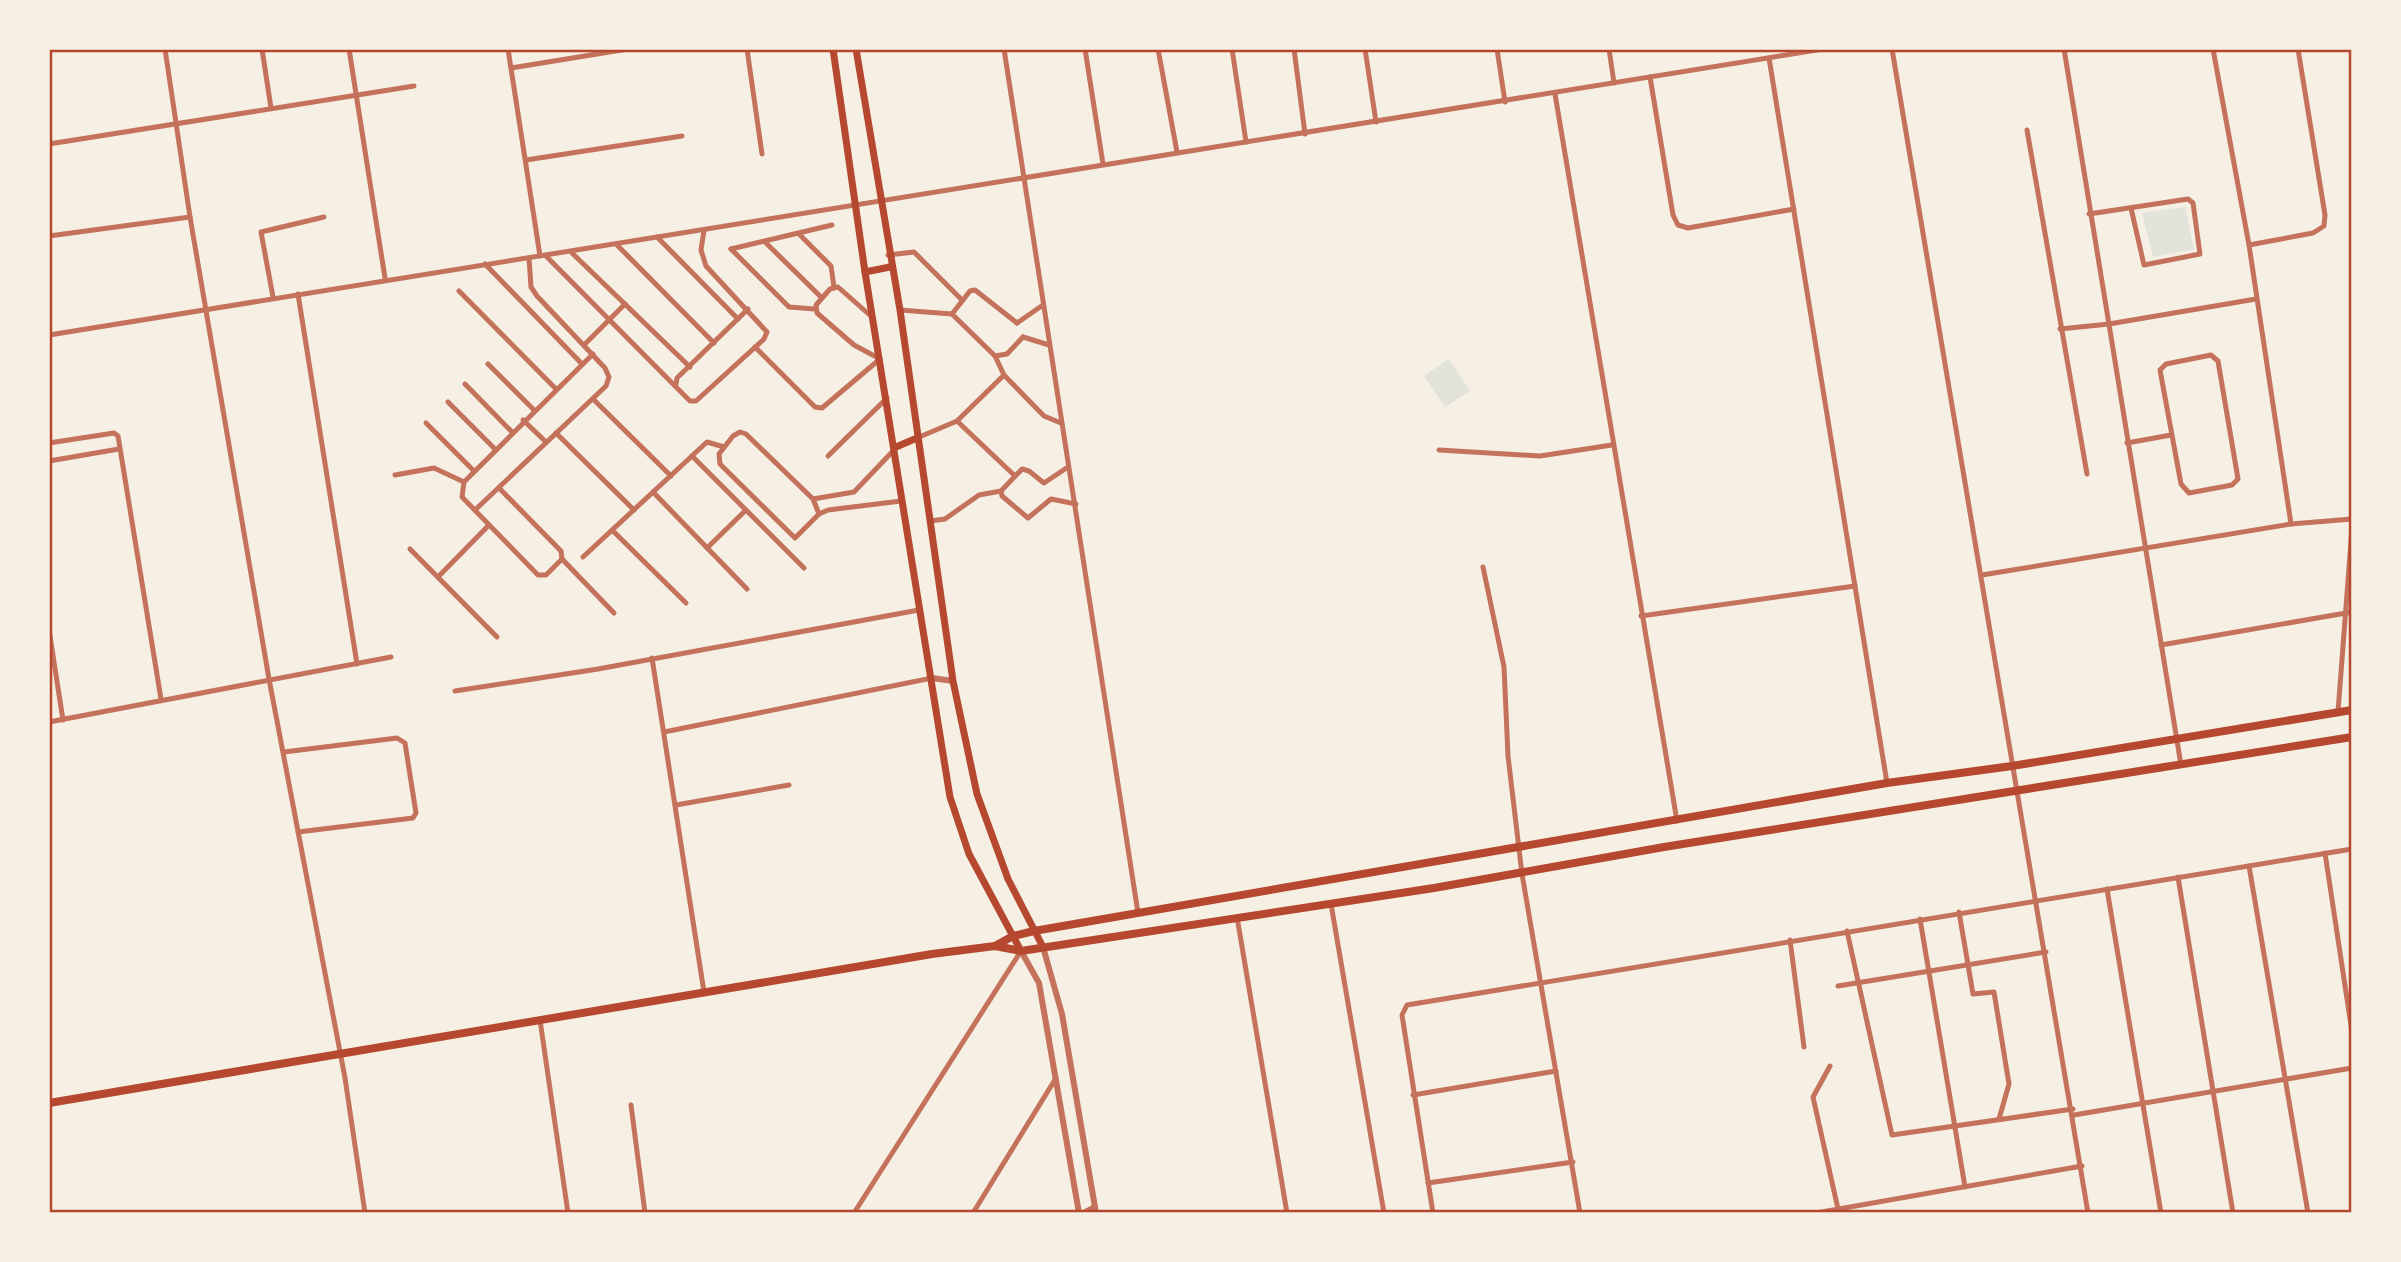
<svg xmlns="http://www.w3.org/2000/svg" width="2401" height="1262" viewBox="0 0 2401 1262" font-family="Overpass,sans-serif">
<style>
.green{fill:#e2e4dc}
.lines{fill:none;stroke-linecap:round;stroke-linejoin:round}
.minor{stroke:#c5725c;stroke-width:5}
.tertiary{stroke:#c5725c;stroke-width:6}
.secondary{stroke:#b5482f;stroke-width:7}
.primary{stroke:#b5482f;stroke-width:8}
.neatline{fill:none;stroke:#b5482f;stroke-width:2.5}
</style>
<rect width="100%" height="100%" fill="#f6efe4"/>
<g class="green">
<path d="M2185,207L2194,249L2153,257L2142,213Z"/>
<path d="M1449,359L1470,391L1445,407L1424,376Z"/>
</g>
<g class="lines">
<g class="minor">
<path d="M165,49L190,217L269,679L345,1078L365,1213"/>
<path d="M262,49L271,108"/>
<path d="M349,49L385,278"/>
<path d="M508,49L540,256"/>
<path d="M747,49L762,154"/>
<path d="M1004,49L1138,913"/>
<path d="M1085,49L1103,164"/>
<path d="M1158,49L1177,152"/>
<path d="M1232,49L1246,142"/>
<path d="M1294,49L1305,134"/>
<path d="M1365,49L1376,122"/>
<path d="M1497,49L1505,102"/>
<path d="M1609,49L1614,83"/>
<path d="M1892,49L2088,1213"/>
<path d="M2064,49L2181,765"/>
<path d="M2213,49L2249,245L2291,524"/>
<path d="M1769,58L1887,783"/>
<path d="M511,68L628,49"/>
<path d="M1650,77L1673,215L1678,225L1688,228L1794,209"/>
<path d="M1555,94L1677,821"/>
<path d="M2027,130L2087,474"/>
<path d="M49,144L414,86"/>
<path d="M526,160L682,136"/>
<path d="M2089,214L2188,199L2193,203L2200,254L2144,265L2131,208"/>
<path d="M800,235L831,266L834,287"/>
<path d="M49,236L190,217"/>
<path d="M657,237L738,319"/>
<path d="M765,242L822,298"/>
<path d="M617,245L714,343"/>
<path d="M2249,245L2313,233L2324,226L2325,215L2298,49"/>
<path d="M731,249L789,307L815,309"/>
<path d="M731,249L832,225"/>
<path d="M572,253L690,367"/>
<path d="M888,255L914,252L962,300"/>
<path d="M546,256L678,389L690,401H696L764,339L767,332L706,266L701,250L704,230"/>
<path d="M485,264L582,364"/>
<path d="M459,291L556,389"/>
<path d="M298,294L357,664"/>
<path d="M273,297L261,232L324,217"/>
<path d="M900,310L952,314"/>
<path d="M952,314L995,356L1004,375L1044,416L1061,423"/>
<path d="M952,314L970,291L975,290L1017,323"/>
<path d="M1017,323L1043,305"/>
<path d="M2060,329L2109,324L2256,299"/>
<path d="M49,335L1823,49"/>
<path d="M1023,337L1049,345"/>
<path d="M584,345L625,304"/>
<path d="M755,347L815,407L822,408L880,359L854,345L817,313L816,305L830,289L838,287L872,317"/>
<path d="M2211,355L2218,361L2238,479L2232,485L2189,493L2181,484L2160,370L2166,364Z"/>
<path d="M995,356L1007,354L1023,337"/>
<path d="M488,364L534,410"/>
<path d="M465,384L512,432"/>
<path d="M676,384L677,378L748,309"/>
<path d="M593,399L671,476"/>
<path d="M448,402L495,449"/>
<path d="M523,420L546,442"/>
<path d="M957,421L1015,476"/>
<path d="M426,423L474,471"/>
<path d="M556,433L634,510"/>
<path d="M917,438L957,421L1004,375"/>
<path d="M49,443L114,433L118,436L161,699"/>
<path d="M2127,443L2171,435"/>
<path d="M1439,450L1540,456L1612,445"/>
<path d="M692,456L804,568"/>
<path d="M828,456L887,398"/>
<path d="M49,461L119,449"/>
<path d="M1068,467L1044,483L1029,471L1022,469L1001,491L1002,496L1028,518L1051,499L1076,504"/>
<path d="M395,475L434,468L464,482"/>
<path d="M499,488L561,551L562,559"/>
<path d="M653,492L747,589"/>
<path d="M813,499L854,492L894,450"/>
<path d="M475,510L606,386L609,377L605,368L537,296L531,287L529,258"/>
<path d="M819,514L813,499L746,434L740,432L733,436L719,454L720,464L795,538L819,514L828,510L901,501"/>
<path d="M930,521L945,519L979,495L1001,491"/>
<path d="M612,530L686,603"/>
<path d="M707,548L746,510"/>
<path d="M410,549L497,637"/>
<path d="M583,557L707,442L724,447"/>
<path d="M562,559L546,575H538L462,497L464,482L593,354"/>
<path d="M562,559L614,613"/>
<path d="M1483,567L1504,667L1508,756L1522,874L1580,1213"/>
<path d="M1982,575L2291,524L2352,519"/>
<path d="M438,577L489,525"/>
<path d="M1641,616L1855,586"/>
<path d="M49,630L63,720"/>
<path d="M2161,645L2352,612"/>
<path d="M652,658L704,992"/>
<path d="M455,691L598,669L919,610"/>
<path d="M2338,712L2352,528"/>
<path d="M49,722L391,657"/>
<path d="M664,732L932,678"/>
<path d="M284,752L397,738L405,743L416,813L413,818L298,832"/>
<path d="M676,805L789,785"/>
<path d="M2325,853L2352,1032"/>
<path d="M2249,866L2308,1213"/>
<path d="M2178,877L2233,1213"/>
<path d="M2107,889L2161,1213"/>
<path d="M1331,904L1384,1213"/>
<path d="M1959,912L1973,994L1994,992L2009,1084L1999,1119"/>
<path d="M1237,917L1287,1213"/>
<path d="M1920,919L1965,1187"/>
<path d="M1847,931L1892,1135L2073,1109"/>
<path d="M1790,940L1804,1047"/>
<path d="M1838,986L2046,952"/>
<path d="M540,1020L568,1213"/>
<path d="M1830,1066L1813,1097L1838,1209"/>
<path d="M1413,1095L1556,1071"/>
<path d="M631,1105L645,1213"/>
<path d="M2074,1115L2352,1068"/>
<path d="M1428,1183L1573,1162"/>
<path d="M854,1213L1021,951"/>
<path d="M973,1213L1056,1078"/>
<path d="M1433,1213L1402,1015L1407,1005L2352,849"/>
<path d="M1816,1213L2082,1166"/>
</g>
<g class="tertiary">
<path d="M932,678L953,681"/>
<path d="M1043,947L1062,1014L1096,1213"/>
<path d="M1021,951L1039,983L1079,1213"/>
<path d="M1084,1213L1095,1207"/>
</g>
<g class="secondary">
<path d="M833,49L865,272L950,797L969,854L1021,951"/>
<path d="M856,49L900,310L953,681L977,794L1008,879L1043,947"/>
<path d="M865,272L890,267"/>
<path d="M896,447L917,438"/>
</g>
<g class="primary">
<path d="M995,946L1013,936L1034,931L1887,783L2012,766L2352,710"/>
<path d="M49,1103L932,954L995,946L1021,951L1434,888L1664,847L2352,737"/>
</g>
</g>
<rect width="2401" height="1262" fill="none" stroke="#f6efe4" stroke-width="102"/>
<rect x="51" y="51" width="2299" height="1160" class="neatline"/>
</svg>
